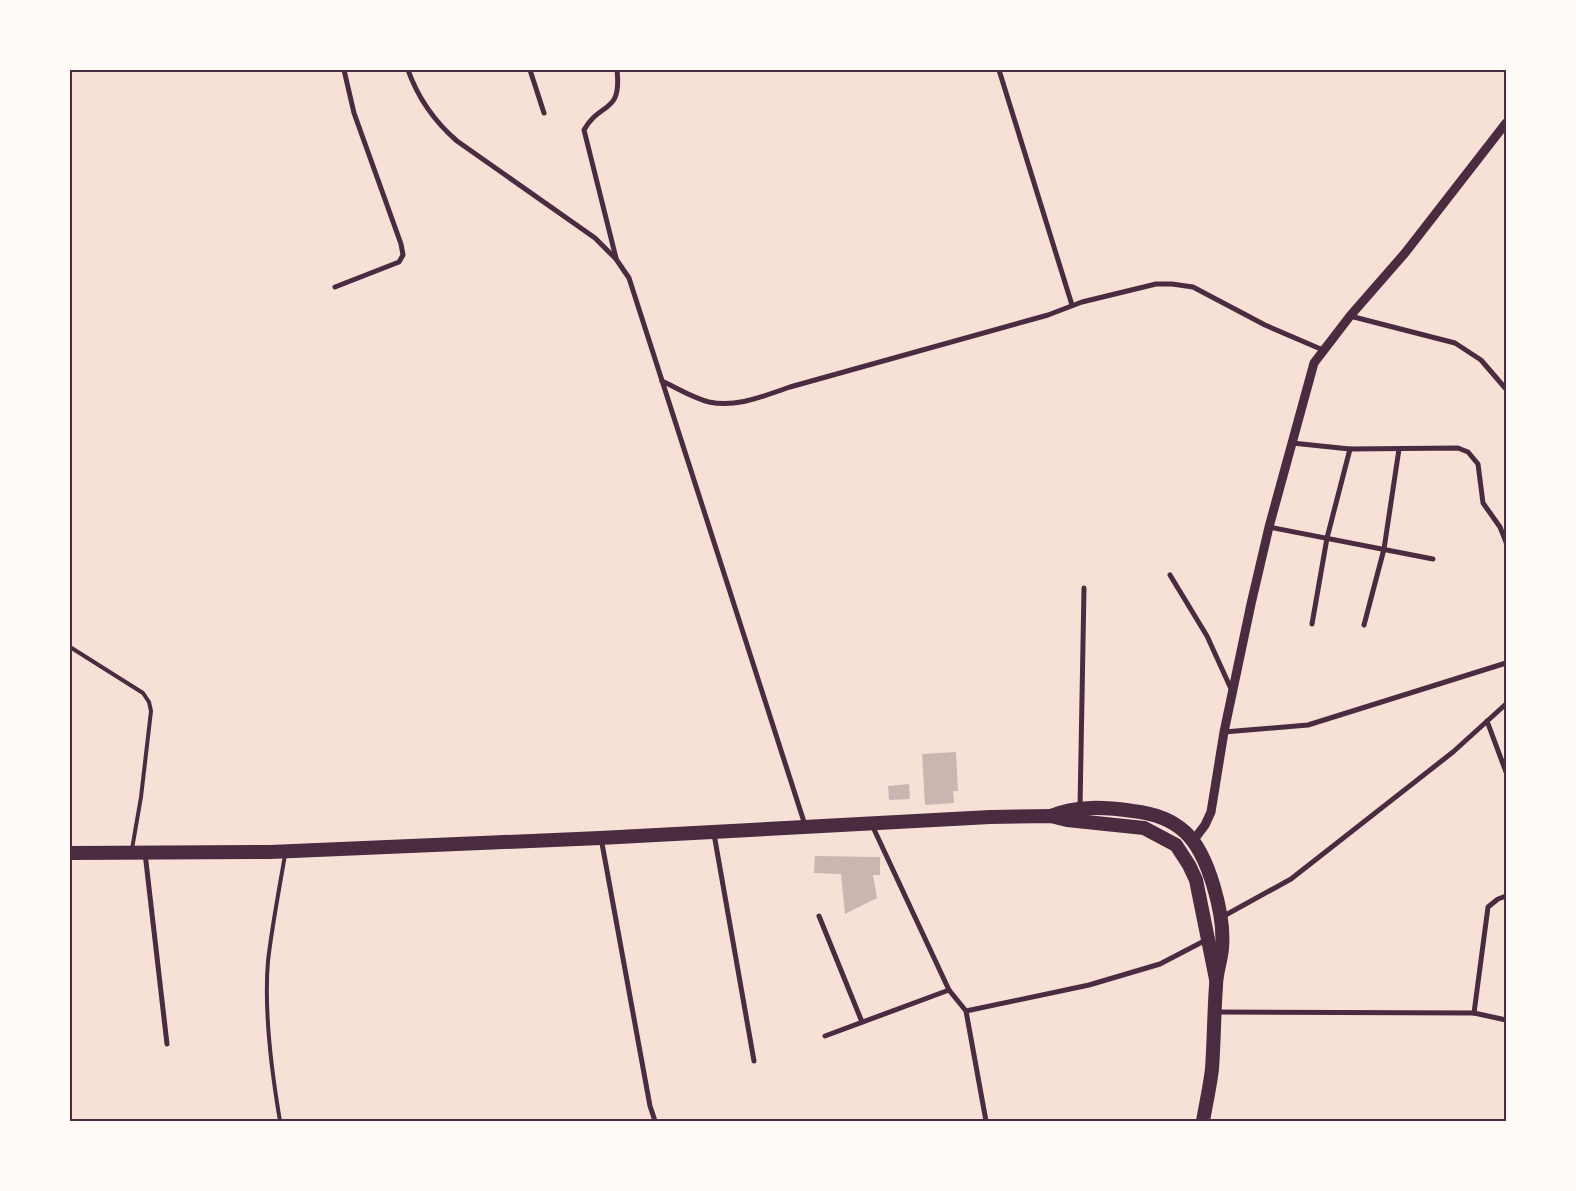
<svg xmlns="http://www.w3.org/2000/svg" width="1576" height="1191" viewBox="0 0 1576 1191" font-family="'Varela Round',sans-serif">
<style>
.building{fill:#ccb4b1}
.lines{fill:none;stroke-linecap:round;stroke-linejoin:round}
.service{stroke:#4a2c40;stroke-width:4}
.minor{stroke:#4a2c40;stroke-width:5}
.tertiary{stroke:#4a2c40;stroke-width:9}
.trunk{stroke:#4a2c40;stroke-width:14}
.neatline{fill:none;stroke:#4a2c40;stroke-width:2}
</style>
<rect width="100%" height="100%" fill="#f7e1d7"/>
<g class="building">
<path d="M956,752L958,791H953L954,803L925,805L922,754Z"/>
<path d="M909,784L910,799L889,800L888,786Z"/>
<path d="M815,856L880,857V875H873L877,898L845,914L841,874L814,873Z"/>
</g>
<g class="lines">
<g class="service">
<path d="M70,647L143,693L149,702L151,711L141,797L132,849"/>
<path d="M280,1121C272,1074 264,1008 268,961C272,926 279,890 285,855"/>
</g>
<g class="minor">
<path d="M408,70C418,98 435,122 457,141L595,238L616,259L629,278L805,825"/>
<path d="M530,70L544,113"/>
<path d="M999,70L1072,305"/>
<path d="M616,258L584,130C600,101 622,115 617,70"/>
<path d="M335,287L399,262L403,255L401,244L354,113L344,70"/>
<path d="M1350,316L1455,343L1481,360L1506,389"/>
<path d="M662,381C677,388 693,398 709,402C737,408 763,396 790,387L1048,315L1082,302L1156,284H1172L1193,287L1265,325L1323,350"/>
<path d="M1292,443L1350,449L1458,448L1468,452L1478,464L1483,503L1500,527L1506,542"/>
<path d="M1269,527L1433,559"/>
<path d="M1170,575L1207,636L1232,691"/>
<path d="M1312,624L1327,538L1350,449"/>
<path d="M1364,625L1384,549L1399,449"/>
<path d="M1487,721L1506,772"/>
<path d="M1224,732L1308,725L1506,663"/>
<path d="M1080,808L1084,588"/>
<path d="M872,825L949,990L966,1011L986,1121"/>
<path d="M714,834L754,1061"/>
<path d="M601,838L650,1106L655,1121"/>
<path d="M145,853L167,1044"/>
<path d="M819,916L862,1022"/>
<path d="M1222,917L1291,879L1453,752L1506,704"/>
<path d="M966,1011L1089,985L1160,964L1206,940"/>
<path d="M1215,1012L1474,1013L1506,1020"/>
<path d="M1474,1013L1488,907L1498,899L1506,896"/>
<path d="M825,1036L949,990"/>
</g>
<path class="tertiary" d="M1193,841L1205,825L1211,812L1224,732L1251,604L1269,527L1314,363L1350,316L1405,253L1506,123"/>
<g class="trunk">
<path d="M1051,816C1076,805 1106,807 1133,811C1151,813 1171,819 1185,832C1209,854 1225,916 1222,948C1221,961 1216,973 1216,986C1214,1013 1214,1041 1212,1069C1210,1086 1206,1104 1203,1121"/>
<path d="M70,853L270,852L600,838L990,817L1051,816L1067,820L1144,828L1176,845L1189,865L1196,880L1216,979"/>
</g>
</g>
<rect width="1576" height="1191" fill="none" stroke="#fffaf5" stroke-width="142"/>
<rect x="71" y="71" width="1434" height="1049" class="neatline"/>
</svg>
